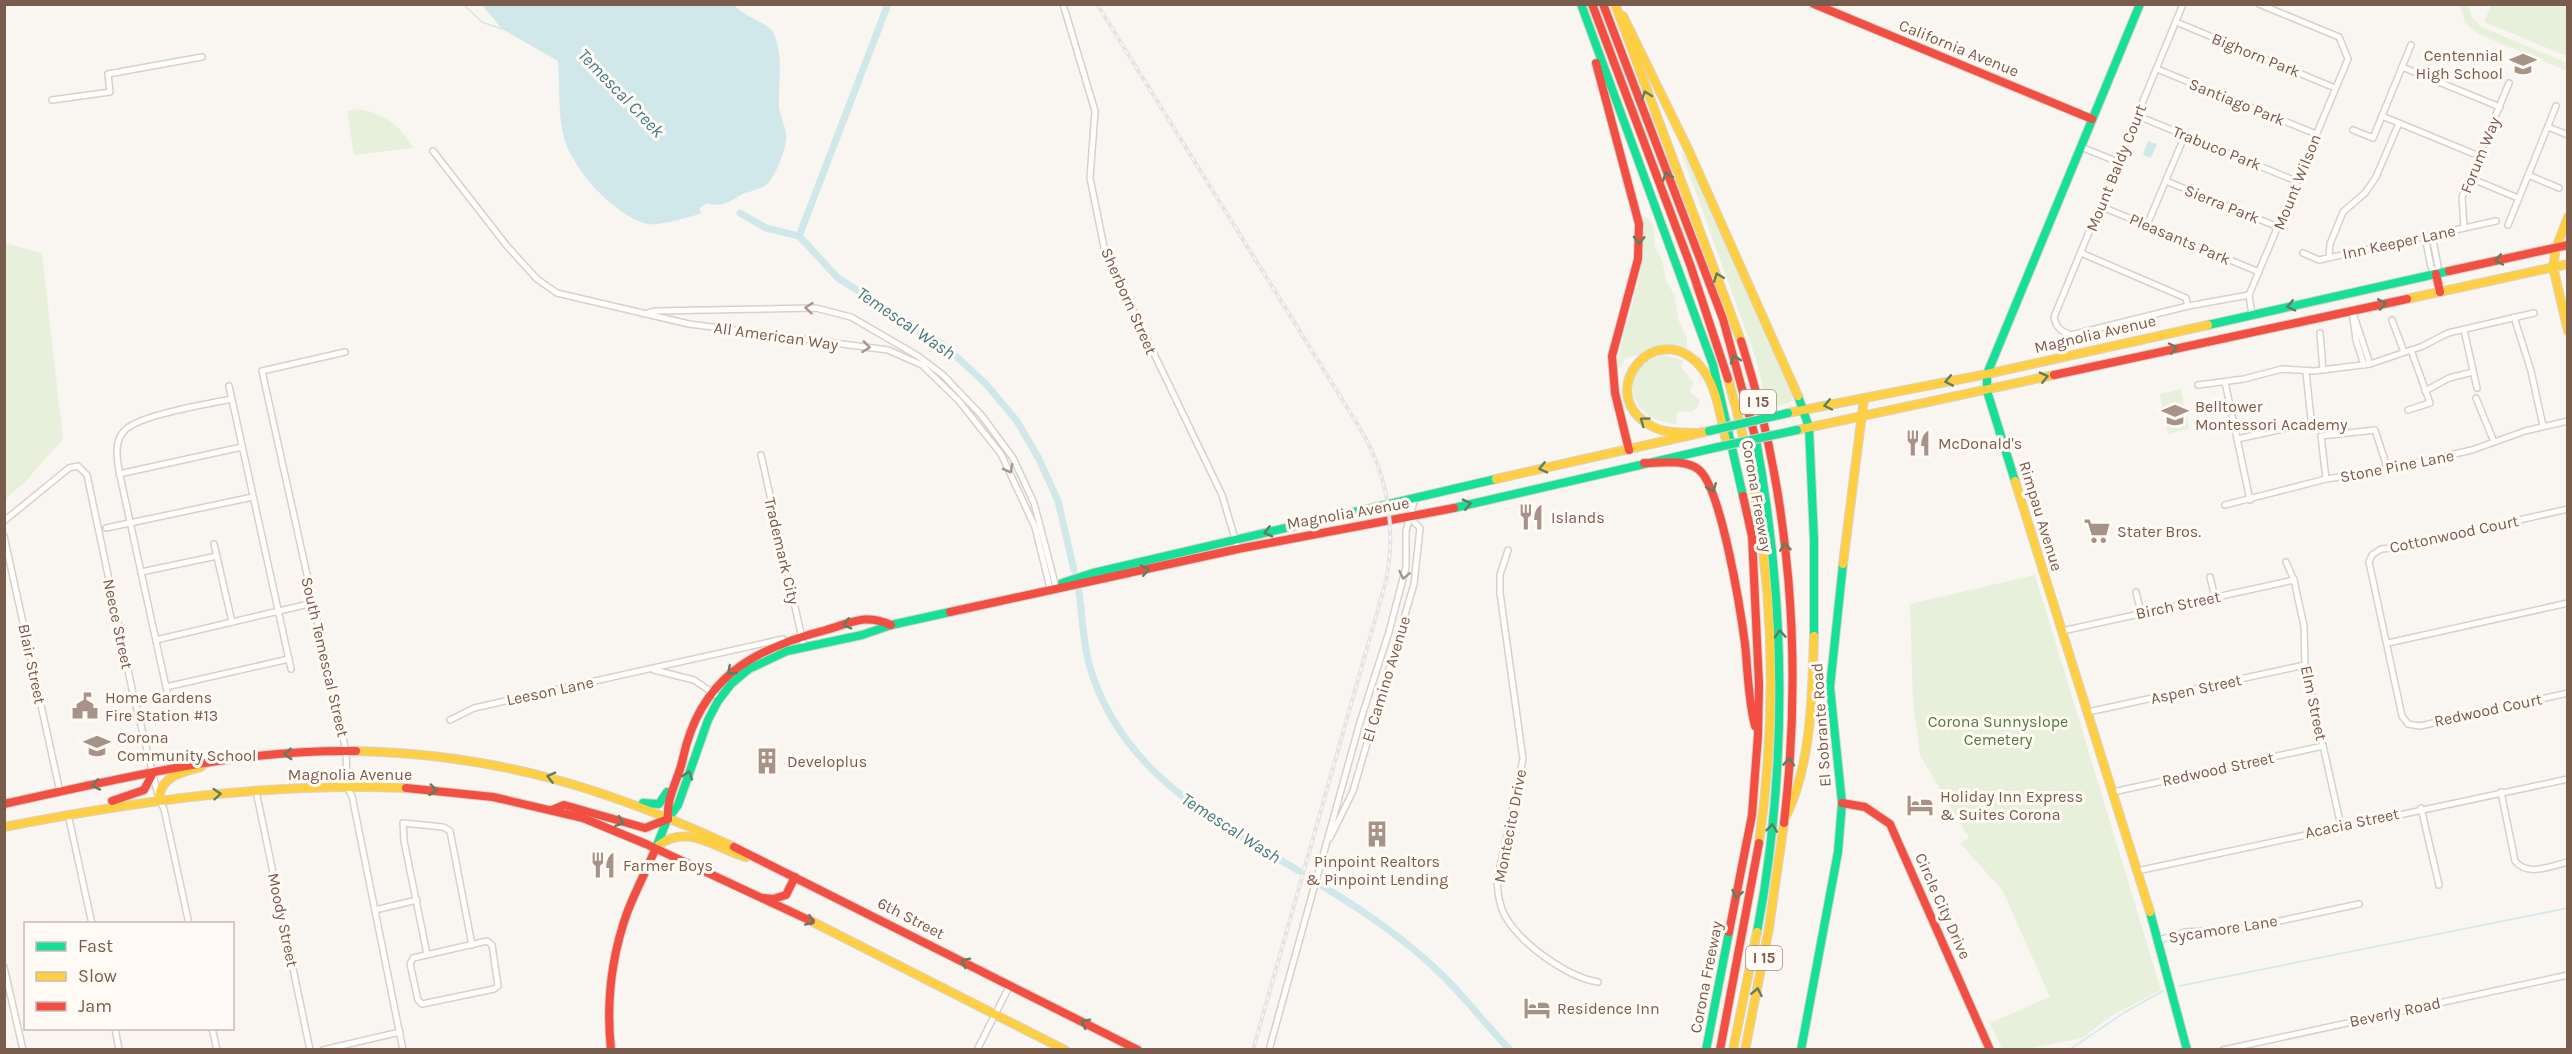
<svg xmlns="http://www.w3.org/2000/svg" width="2572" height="1054" viewBox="0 0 2572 1054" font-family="Karla,sans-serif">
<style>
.green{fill:#e7f0db}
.water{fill:#d0e8ea}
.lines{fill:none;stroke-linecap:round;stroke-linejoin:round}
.stream{stroke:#d0e8ea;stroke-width:1.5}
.canal{stroke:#d0e8ea;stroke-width:7}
.street-casing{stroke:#d7d1cb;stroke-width:8}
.fast-casing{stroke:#d9d2cb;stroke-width:10}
.slow-casing{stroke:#d9d2cb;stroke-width:10}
.jam-casing{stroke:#d9d2cb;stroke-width:10}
.street{stroke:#fefefd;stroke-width:5}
.fast{stroke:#16e098;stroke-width:8}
.slow{stroke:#ffcf43;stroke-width:8}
.jam{stroke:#f24e42;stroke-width:8}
.rail-casing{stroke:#e6e3e7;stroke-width:4}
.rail{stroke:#fffaf3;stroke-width:1.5;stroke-dasharray:4.5;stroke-linecap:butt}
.fast-bridge-casing{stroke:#dad1cc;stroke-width:10;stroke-linecap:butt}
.fast-bridge{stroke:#16e098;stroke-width:8}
.oneway{stroke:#617d60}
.oneway2{stroke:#a8958b}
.labels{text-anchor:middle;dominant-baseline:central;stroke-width:6;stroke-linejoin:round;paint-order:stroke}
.shield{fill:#fffaf3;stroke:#a28b7f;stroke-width:1.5}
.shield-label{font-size:15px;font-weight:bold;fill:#7a5c4d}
.street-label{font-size:16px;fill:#7a5c4d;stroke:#fffaf3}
.poi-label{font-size:16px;fill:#7a5c4d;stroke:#fffaf3;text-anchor:start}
.park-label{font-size:16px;fill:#537a41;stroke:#fffaf3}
.water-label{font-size:18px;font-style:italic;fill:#437c86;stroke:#fffaf3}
</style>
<rect width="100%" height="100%" fill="#f9f5f0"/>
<g class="green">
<path d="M2460,5H2468L2472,18L2482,27L2567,63V71L2478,34L2465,22Z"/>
<path d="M2491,5L2560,4L2567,8V56L2484,22Z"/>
<path d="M359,109C385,114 400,125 413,148L354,155L347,111Z"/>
<path d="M1681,151L1686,156L1789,387L1793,396L1791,402L1768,409L1756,359Z"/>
<path d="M1647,218L1653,226L1655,248L1662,260L1666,281L1674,294L1679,322L1687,337V349C1654,341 1652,354 1625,358L1622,367L1617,369C1622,323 1652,264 1642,219Z"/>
<path d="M5,243L42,253L63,439L24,483L5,499Z"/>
<path d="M1663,355L1683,360L1681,367L1693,382L1690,392L1700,400L1698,407L1692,412L1681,411L1677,413L1676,424C1624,420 1618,365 1663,355Z"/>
<path d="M2181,389L2189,429L2168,434L2160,394Z"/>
<path d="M2035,575L2161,990L2113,1015L2082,1038L2026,1049H2002L1990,1023L2050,997L2003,891L1960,843L1969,838L1920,755L1913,702L1910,604Z"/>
</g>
<g class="water">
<path d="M482,5H734C744,17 770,23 774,34C784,58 778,82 779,107C780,116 785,125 786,134C788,145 775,179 766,185C759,190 749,191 741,195C727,203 723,207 707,203L699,209L702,213C690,217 660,226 648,224C614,216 570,167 563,134C558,110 560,84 558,61L502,29Z"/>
<path d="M2148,141L2157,144L2151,158L2143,155Z"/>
</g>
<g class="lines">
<g class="stream">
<path d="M463,4L482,22L502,29"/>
<path d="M2179,986L2568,908"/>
<path d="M2069,1050L2125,1012L2163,991"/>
</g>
<g class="canal">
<path d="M740,213L766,228L799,236L838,278L945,346L985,383L1017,421L1039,459L1058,501L1074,570"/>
<path d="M799,236L888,4"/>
<path d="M1079,591C1082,615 1083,641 1089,664C1119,771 1211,818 1299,871"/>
<path d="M1321,885C1365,912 1407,940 1444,977C1467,1000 1487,1026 1510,1050"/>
</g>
<g class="street-casing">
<g id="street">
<path d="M1063,4L1095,111L1090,178L1105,252L1222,495L1238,549"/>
<path d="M2183,4L2054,317C2056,328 2061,331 2071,335L2188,306L2249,295"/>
<path d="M2176,22L2335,88"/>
<path d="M2402,67L2500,107"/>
<path d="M2157,69L2316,134"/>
<path d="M52,100L110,92L108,74L202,57"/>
<path d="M2138,116L2296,181"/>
<path d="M2382,116L2479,156"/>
<path d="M2548,127L2568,135"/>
<path d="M2353,130L2373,138L2411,45"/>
<path d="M2081,147L2118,162"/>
<path d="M433,151L507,246L537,279L557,293L689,324L888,350L922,365L959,401L1001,454L1035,527L1050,588"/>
<path d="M2528,175L2559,188"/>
<path d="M2470,178L2518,198"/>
<path d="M2166,181L2278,227"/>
<path d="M2100,206L2259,272"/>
<path d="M2147,225L2185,135"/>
<path d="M2508,225L2556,106"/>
<path d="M2464,228L2462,197L2509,83"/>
<path d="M2432,235L2438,266L2436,274"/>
<path d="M2425,237L2431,267L2436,274"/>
<path d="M2081,253L2186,298L2188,306"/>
<path d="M2303,253L2319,260L2496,221"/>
<path d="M2329,257L2330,244L2343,212L2365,193L2376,177L2399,123"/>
<path d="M2352,310L2370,364"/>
<path d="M2352,311L2356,340L2364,365"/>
<path d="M644,314L655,311L816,308L851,317L918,356L943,375L982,416L1013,458L1034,503L1056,587"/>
<path d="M2252,315L2249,295L2348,59L2339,37L2259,4"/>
<path d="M2514,317L2531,371L2543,426"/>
<path d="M2392,320L2404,352"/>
<path d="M2464,330L2477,388"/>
<path d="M2320,333L2323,370"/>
<path d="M345,352L262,371L346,751L347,787L352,796L403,1050"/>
<path d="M2306,372L2311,419"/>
<path d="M2225,382L2250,500"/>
<path d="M2198,385L2244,379L2282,369L2314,371L2370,364L2423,346L2448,333L2534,313"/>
<path d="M229,386L291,669"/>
<path d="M2425,391L2449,378L2473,372"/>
<path d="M2476,398L2494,442"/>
<path d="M2408,410L2430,403L2411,350"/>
<path d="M2237,439L2283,429"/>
<path d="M761,455L804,647"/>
<path d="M119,474L242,447"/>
<path d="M2326,479L2321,436L2375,430L2388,470"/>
<path d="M2225,505L2326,479L2374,472L2472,450L2525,431L2568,421"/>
<path d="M2568,509L2394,548L2381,549L2372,555L2369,562L2402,716L2408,724L2420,726L2568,693"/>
<path d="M4,521L69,468L78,466L87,475L132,689L159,799L164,809L189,924"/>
<path d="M106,528L253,497"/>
<path d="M4,536L60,792"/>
<path d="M214,544L232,622"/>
<path d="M1508,550L1500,575V593L1523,759L1497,881C1498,893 1499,905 1505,916C1521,944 1567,977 1598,982"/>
<path d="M2286,562L2294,580L2304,626L2305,665L2341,826"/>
<path d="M141,572L217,556"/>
<path d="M2210,577L2215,598"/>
<path d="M2136,592L2141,613"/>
<path d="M2062,631L2294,580"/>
<path d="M156,640L313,603"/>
<path d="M2388,643L2568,603"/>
<path d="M654,670L694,680L720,698"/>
<path d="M166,687L289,659"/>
<path d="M168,696L119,471C117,458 114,442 124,431C138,415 208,404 231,399"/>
<path d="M2088,712L2305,665"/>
<path d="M450,720L474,708L783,639"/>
<path d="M256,791L310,1050"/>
<path d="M2113,792L2323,746"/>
<path d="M2501,792L2515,861C2528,877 2550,866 2568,862"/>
<path d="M2421,808L2439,885"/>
<path d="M68,814L92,924"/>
<path d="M1330,838L1353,791L1414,584L1420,528L1410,518"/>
<path d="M2137,871L2568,779"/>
<path d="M375,910L417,900"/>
<path d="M2159,940L2185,932L2247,928L2359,904"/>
<path d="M487,941L492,945L498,986L494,989L422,1004L418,1000L410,964L413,958Z"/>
<path d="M427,954L404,841L403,823L443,827L450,831L472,945"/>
<path d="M4,967L23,1050"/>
<path d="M115,1028L119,1050"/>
<path d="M212,1028L217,1050"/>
<path d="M323,1050L400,1032"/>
<path d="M977,1050L1010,985"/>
<path d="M1269,1050L1360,722L1389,632L1406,567V531L1415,498"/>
<path d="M2223,1050L2568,975"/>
</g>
</g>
<g class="fast-casing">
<g id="fast">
<path d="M1581,4L1713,365L1743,496"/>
<path d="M2208,325L2449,271"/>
<path d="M1798,396L1809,427L1814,540V636"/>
<path d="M1756,440C1786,602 1788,770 1757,932"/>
<path d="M2015,481L1987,391V374L2140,4"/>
<path d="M1454,508L1714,448"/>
<path d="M1062,583L1093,573L1496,479"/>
<path d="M643,803L659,804L667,792"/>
<path d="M655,850L667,820L678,805L708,720L718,701L731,684L749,669L787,651L862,635L891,625L950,612"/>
<path d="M2150,912L2187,1050"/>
<path d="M1706,1050L1729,932"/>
<path d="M1801,1050L1838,852L1842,803L1830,687L1843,564"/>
</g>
</g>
<g class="slow-casing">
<g id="slow">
<path d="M1615,4L1741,341"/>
<path d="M1623,16L1689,151L1798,396"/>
<path d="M2568,217L2556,248L2553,267L2568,331"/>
<path d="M2407,299L2568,264"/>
<path d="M1728,379C1772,530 1781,688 1759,843"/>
<path d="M1788,413L1987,374L2208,325"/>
<path d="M1797,430L2054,375"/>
<path d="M1699,433C1686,432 1670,434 1658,429C1588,400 1653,313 1700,366C1718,386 1720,419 1727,444"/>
<path d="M1496,479L1709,431"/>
<path d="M2015,481L2150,912"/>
<path d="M1843,564L1864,398"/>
<path d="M356,751C496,754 607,788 734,847"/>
<path d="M159,799C160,776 183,772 201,767"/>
<path d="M1786,816C1812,763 1812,694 1814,636"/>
<path d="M4,827C137,801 270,782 406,788"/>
<path d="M659,845C687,823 717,849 746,857"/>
<path d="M811,921L1065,1050"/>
<path d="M1733,1050L1757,932"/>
<path d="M1745,1050L1769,928L1784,823"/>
</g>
</g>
<g class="jam-casing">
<g id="jam">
<path d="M1592,4L1691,267L1728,379"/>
<path d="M1603,4L1723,319L1756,440"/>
<path d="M1814,4L2092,119"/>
<path d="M1596,63L1639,224L1638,259L1612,356L1615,393L1629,450"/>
<path d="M2449,271L2568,245"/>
<path d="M2436,274L2440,292"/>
<path d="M1741,341C1791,496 1803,662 1784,823"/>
<path d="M2054,375L2407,299"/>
<path d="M1644,463C1660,463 1684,459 1698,469C1721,485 1741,613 1745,644C1748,672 1748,699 1755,726"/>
<path d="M950,612L1238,549L1454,508"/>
<path d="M406,788L493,797L583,818L646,844L811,921"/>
<path d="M112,801L144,790L153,773"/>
<path d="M1842,803L1865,807L1890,824L1990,1050"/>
<path d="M4,804C119,779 237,749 356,751"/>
<path d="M552,810L564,805L645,828L668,819"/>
<path d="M668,819C666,796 679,779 683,758C700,679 752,649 826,630C851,623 865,613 891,625"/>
<path d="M734,847L1138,1050"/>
<path d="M763,898L773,899L786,895L795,877"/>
<path d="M1729,932L1752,815L1758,735L1759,684L1752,536L1743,496"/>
<path d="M611,1050C606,1003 611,958 627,913C635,892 646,871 655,850"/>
<path d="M1720,1050L1759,843"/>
</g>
</g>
<use href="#street" class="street"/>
<use href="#fast" class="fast"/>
<use href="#slow" class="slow"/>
<use href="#jam" class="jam"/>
<g class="rail-casing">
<path id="rail" d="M1097,4L1361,430C1388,476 1396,528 1386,581L1253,1050"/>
</g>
<use href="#rail" class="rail"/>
<g class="fast-bridge-casing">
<g id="fast-bridge">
<path d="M1709,431L1788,413"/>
<path d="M1714,448L1797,430"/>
</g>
</g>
<use href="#fast-bridge" class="fast-bridge"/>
</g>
<defs><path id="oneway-chevron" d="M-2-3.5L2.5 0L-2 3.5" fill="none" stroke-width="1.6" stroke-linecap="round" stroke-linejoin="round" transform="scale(1.5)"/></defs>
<g class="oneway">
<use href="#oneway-chevron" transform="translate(1646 95) rotate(-110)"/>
<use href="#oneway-chevron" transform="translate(1667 176) rotate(-111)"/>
<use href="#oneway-chevron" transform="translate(1639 240) rotate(92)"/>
<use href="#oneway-chevron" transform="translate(2499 260) rotate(168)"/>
<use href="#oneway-chevron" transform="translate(1718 277) rotate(-111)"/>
<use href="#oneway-chevron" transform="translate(2382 304) rotate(-10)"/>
<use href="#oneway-chevron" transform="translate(2291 306) rotate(167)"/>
<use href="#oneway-chevron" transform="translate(2173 348) rotate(-12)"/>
<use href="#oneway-chevron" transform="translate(1735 359) rotate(-108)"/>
<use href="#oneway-chevron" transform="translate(2044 377) rotate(-13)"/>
<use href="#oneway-chevron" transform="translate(1949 381) rotate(169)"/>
<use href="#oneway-chevron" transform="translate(1828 405) rotate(168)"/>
<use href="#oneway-chevron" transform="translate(1644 421) rotate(-144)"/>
<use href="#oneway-chevron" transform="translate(1543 468) rotate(167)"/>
<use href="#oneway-chevron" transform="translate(1712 488) rotate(68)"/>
<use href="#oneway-chevron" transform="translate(1467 504) rotate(-13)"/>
<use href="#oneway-chevron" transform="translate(1268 532) rotate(166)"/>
<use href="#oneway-chevron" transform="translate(1785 547) rotate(-97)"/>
<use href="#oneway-chevron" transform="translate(1145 570) rotate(-13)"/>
<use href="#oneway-chevron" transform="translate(847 624) rotate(167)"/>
<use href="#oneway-chevron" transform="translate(1780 634) rotate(-93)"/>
<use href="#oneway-chevron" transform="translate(731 671) rotate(139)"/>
<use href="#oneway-chevron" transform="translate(288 754) rotate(177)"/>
<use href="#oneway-chevron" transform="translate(1789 762) rotate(-86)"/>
<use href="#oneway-chevron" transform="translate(688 775) rotate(-72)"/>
<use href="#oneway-chevron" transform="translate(551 777) rotate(-166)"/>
<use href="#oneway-chevron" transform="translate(96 785) rotate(169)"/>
<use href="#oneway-chevron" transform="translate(433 790) rotate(7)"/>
<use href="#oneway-chevron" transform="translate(217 794) rotate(-5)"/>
<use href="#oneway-chevron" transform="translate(620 822) rotate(20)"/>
<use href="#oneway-chevron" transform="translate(1772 828) rotate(-83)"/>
<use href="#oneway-chevron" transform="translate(1737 894) rotate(101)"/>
<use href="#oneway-chevron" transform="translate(810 921) rotate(24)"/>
<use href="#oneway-chevron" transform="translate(965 962) rotate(-153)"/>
<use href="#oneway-chevron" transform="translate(1757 992) rotate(-78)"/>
<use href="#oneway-chevron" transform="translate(1085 1023) rotate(-153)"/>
</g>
<g class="oneway2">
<use href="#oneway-chevron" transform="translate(809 308) rotate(-175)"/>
<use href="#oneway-chevron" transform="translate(866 347) rotate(7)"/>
<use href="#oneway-chevron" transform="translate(1009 469) rotate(62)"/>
<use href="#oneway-chevron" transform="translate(1404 575) rotate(102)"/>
</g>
<defs>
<g id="school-bare" transform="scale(2.07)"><path d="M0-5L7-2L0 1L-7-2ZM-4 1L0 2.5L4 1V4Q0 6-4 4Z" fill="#a69286" stroke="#fffaf3" stroke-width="2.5" paint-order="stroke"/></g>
<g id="restaurant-bare" transform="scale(2.07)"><path d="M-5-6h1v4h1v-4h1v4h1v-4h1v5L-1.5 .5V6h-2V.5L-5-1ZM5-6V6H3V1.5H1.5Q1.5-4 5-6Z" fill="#a69286" stroke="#fffaf3" stroke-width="2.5" paint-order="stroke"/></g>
<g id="supermarket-bare" transform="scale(2.07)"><path d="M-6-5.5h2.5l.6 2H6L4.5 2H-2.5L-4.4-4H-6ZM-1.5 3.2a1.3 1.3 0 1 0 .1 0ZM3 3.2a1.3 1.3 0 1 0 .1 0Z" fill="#a69286" stroke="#fffaf3" stroke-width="2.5" paint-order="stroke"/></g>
<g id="civic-bare" transform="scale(2.07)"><path d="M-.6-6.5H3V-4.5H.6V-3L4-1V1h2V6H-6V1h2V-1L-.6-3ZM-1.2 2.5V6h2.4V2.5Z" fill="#a69286" stroke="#fffaf3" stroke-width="2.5" paint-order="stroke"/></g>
<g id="building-bare" transform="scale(2.07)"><path d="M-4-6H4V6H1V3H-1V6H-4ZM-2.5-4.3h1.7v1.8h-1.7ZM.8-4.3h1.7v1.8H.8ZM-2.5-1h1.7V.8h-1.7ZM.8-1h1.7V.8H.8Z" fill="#a69286" stroke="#fffaf3" stroke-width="2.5" paint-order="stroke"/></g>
<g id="hotel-bare" transform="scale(2.07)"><path d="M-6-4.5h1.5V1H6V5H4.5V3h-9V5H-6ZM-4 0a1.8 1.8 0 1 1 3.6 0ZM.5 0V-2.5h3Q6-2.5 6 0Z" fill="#a69286" stroke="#fffaf3" stroke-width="2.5" paint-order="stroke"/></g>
</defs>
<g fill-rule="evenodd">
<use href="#school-bare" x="2523" y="64"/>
<use href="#school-bare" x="2175" y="415"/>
<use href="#restaurant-bare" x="1918" y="443"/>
<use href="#restaurant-bare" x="1531" y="517"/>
<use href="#supermarket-bare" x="2097" y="531"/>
<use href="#civic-bare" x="85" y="706"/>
<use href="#school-bare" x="97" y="746"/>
<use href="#building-bare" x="767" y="761"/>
<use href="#hotel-bare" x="1920" y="805"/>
<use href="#building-bare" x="1377" y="834"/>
<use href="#restaurant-bare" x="603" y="865"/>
<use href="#hotel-bare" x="1537" y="1008"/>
</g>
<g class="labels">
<g class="shield">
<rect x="1740" y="390" width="36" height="24" rx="4.5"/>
<rect x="1746" y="946" width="36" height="24" rx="4.5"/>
</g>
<g class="shield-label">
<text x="1758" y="402">I 15</text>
<text x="1764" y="958">I 15</text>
</g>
<g class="street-label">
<text transform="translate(1959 48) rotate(22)">California Avenue</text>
<text transform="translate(2256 55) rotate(22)">Bighorn Park</text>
<text transform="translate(2237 102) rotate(22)">Santiago Park</text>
<text transform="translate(2217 148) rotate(22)">Trabuco Park</text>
<text transform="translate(2480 155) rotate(-68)">Forum Way</text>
<text transform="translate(2116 168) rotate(-68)">Mount Baldy Court</text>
<text transform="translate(2297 182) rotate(-68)">Mount Wilson</text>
<text transform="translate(2222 204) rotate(22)">Sierra Park</text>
<text transform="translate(2180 239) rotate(23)">Pleasants Park</text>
<text transform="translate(2399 242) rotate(-12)">Inn Keeper Lane</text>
<text transform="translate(1129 301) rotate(66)">Sherborn Street</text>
<text transform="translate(2095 334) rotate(-13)">Magnolia Avenue</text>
<text transform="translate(776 336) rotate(8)">All American Way</text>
<text transform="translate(2397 466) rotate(-11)">Stone Pine Lane</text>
<text transform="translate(1757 496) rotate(80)">Corona Freeway</text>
<text transform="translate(1348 513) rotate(-10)">Magnolia Avenue</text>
<text transform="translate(2041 516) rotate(73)">Rimpau Avenue</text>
<text transform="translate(2454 534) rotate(-12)">Cottonwood Court</text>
<text transform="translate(782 551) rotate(77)">Trademark City</text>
<text transform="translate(2178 605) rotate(-12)">Birch Street</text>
<text transform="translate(118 624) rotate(78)">Neece Street</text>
<text transform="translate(325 657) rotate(77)">South Temescal Street</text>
<text transform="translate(32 664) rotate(78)">Blair Street</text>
<text transform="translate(1386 679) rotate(-73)">El Camino Avenue</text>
<text transform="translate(2196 689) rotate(-12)">Aspen Street</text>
<text transform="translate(550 691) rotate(-12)">Leeson Lane</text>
<text transform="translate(2314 703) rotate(78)">Elm Street</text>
<text transform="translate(2488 710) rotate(-12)">Redwood Court</text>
<text transform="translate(1821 725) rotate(-94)">El Sobrante Road</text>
<text transform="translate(2218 769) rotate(-12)">Redwood Street</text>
<text x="350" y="774">Magnolia Avenue</text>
<text transform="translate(2352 823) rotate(-12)">Acacia Street</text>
<text transform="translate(1510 826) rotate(-79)">Montecito Drive</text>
<text transform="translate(1943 906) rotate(66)">Circle City Drive</text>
<text transform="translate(911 918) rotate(27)">6th Street</text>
<text transform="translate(283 920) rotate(78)">Moody Street</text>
<text transform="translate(2223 929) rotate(-9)">Sycamore Lane</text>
<text transform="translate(1706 977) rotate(-79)">Corona Freeway</text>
<text transform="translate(2395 1012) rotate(-12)">Beverly Road</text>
</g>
<g class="poi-label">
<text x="2503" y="55" text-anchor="end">Centennial<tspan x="2503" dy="18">High School</tspan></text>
<text x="2195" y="406">Belltower<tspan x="2195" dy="18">Montessori Academy</tspan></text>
<text x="1938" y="443">McDonald's</text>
<text x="1551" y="517">Islands</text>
<text x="2117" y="531">Stater Bros.</text>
<text x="105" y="697">Home Gardens<tspan x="105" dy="18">Fire Station #13</tspan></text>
<text x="117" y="737">Corona<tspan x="117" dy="18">Community School</tspan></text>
<text x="787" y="761">Developlus</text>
<text x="1940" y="796">Holiday Inn Express<tspan x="1940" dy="18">&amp; Suites Corona</tspan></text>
<text x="1377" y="861" text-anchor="middle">Pinpoint Realtors<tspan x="1377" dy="18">&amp; Pinpoint Lending</tspan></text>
<text x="623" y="865">Farmer Boys</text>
<text x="1557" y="1008">Residence Inn</text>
</g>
<g class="park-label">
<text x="1998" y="721">Corona Sunnyslope<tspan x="1998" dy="18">Cemetery</tspan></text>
</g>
<g class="water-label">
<text transform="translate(621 93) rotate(46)">Temescal Creek</text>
<text transform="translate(906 323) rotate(34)">Temescal Wash</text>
<text transform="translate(1231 828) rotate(33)">Temescal Wash</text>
</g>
</g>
<rect width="2572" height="1054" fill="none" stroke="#7a5c4d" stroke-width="12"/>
<rect x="24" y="922" width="210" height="108" fill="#fffaf3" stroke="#cabbb1" stroke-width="1.5"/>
<rect x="36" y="942" width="30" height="9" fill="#16e098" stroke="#cabbb1" stroke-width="1.5"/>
<text x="78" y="952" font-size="18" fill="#7a5c4d">Fast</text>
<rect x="36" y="972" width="30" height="9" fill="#ffcf43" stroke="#cabbb1" stroke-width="1.5"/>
<text x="78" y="982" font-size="18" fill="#7a5c4d">Slow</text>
<rect x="36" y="1002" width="30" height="9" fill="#f24e42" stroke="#cabbb1" stroke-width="1.5"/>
<text x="78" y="1012" font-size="18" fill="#7a5c4d">Jam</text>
</svg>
